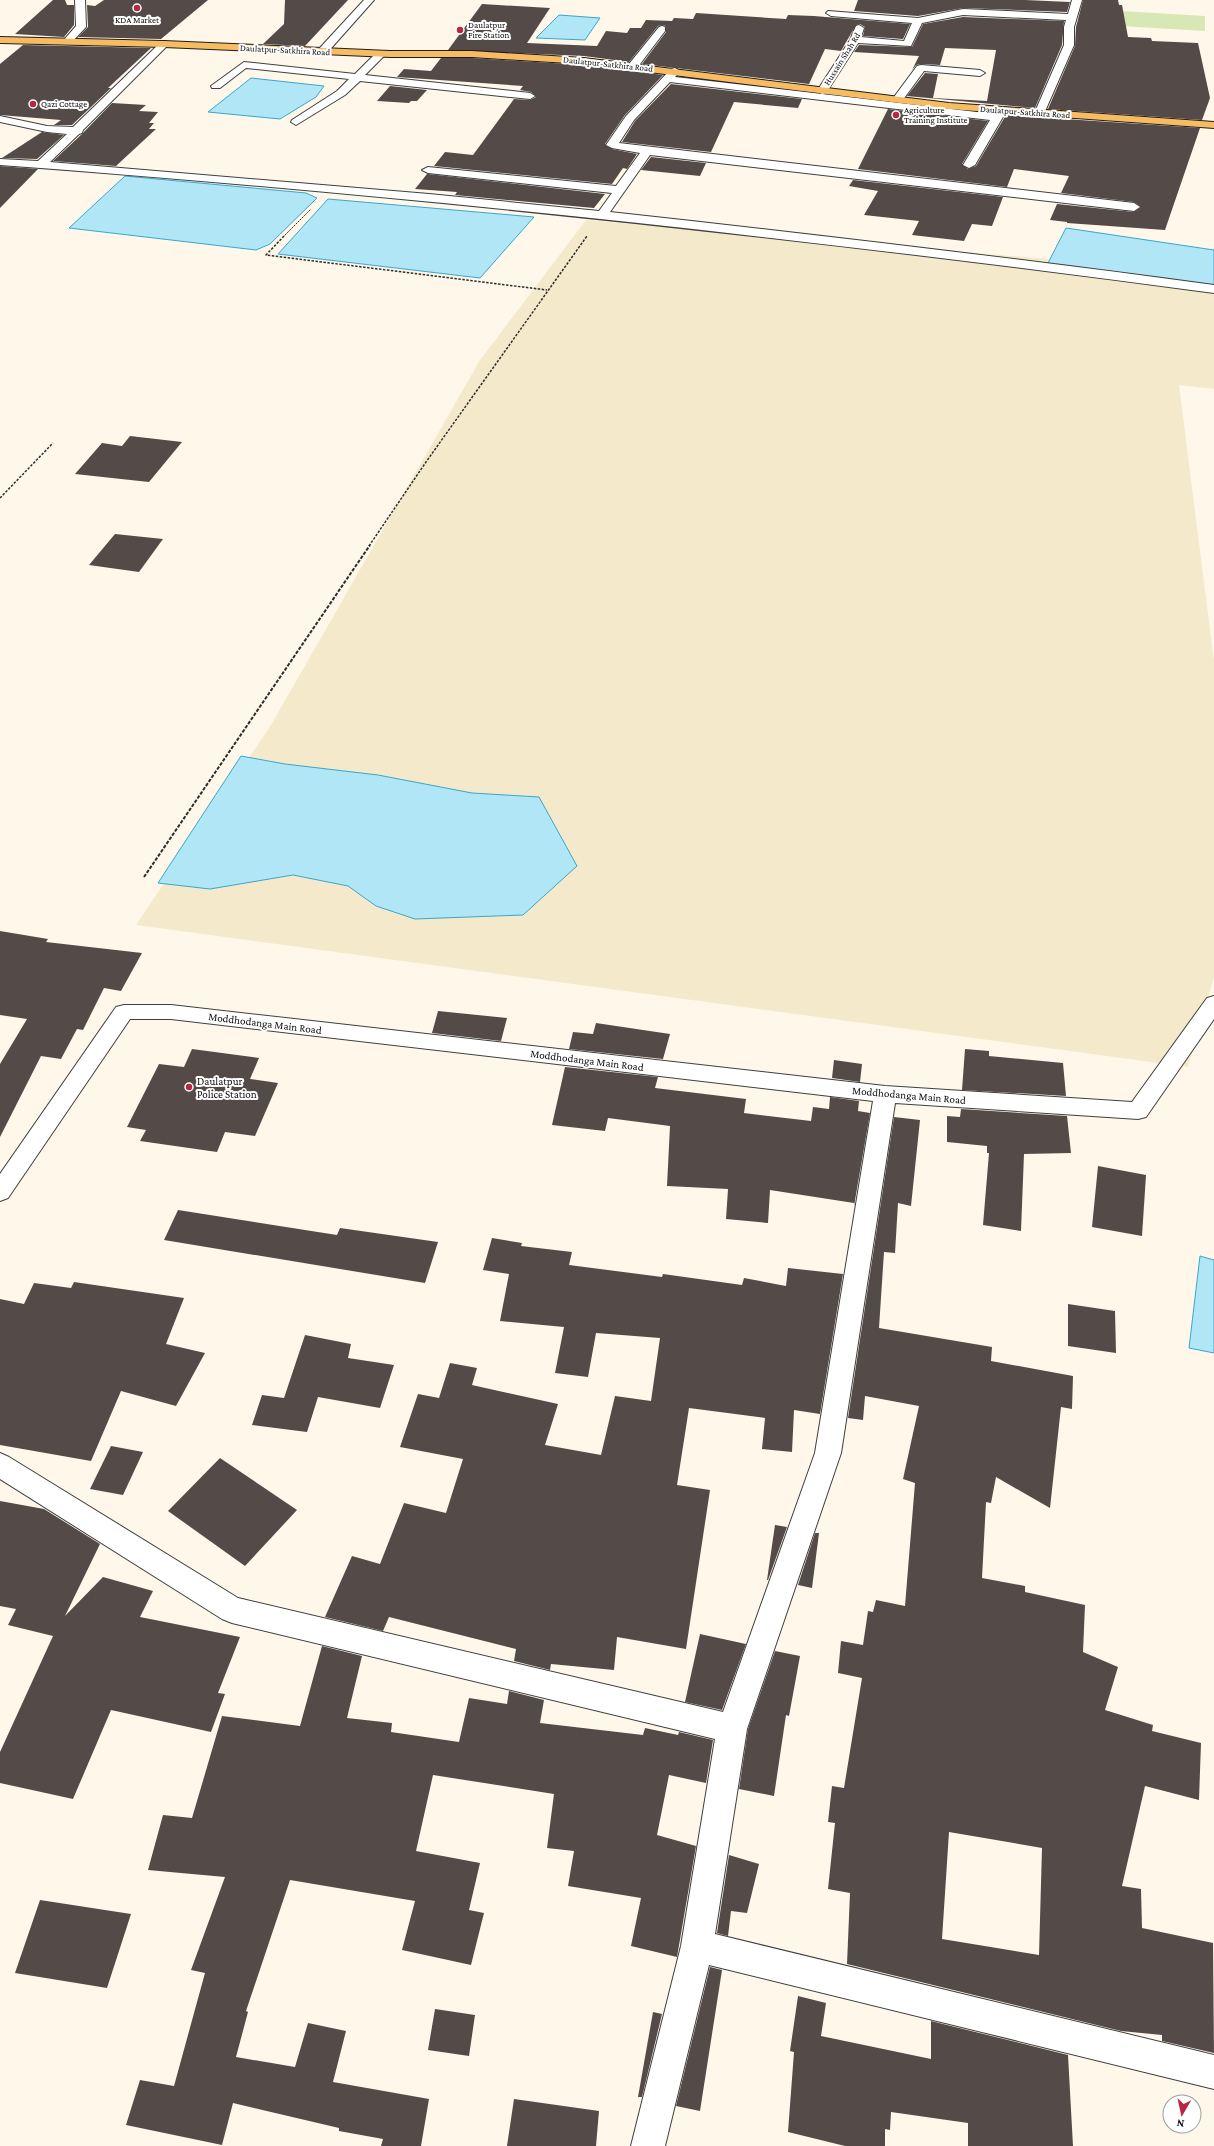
<svg xmlns="http://www.w3.org/2000/svg" width="1214" height="2146" viewBox="0 0 1214 2146" font-family="'Crimson Pro',serif">
<style>
.farmland{fill:#f4eacb}
.green{fill:#d7e8b5}
.water{fill:#b0e6f5;stroke:#38a7cb}
.building{fill:#544b48;fill-rule:evenodd}
.lines{fill:none;stroke-linecap:round;stroke-linejoin:round}
.minor-casing{stroke:#3f3f3f;stroke-width:2}
.major-casing{stroke:#1d1d1d;stroke-width:2}
.path-far2{stroke:#2e2e2e;stroke-width:1;stroke-dasharray:2 1;stroke-linecap:butt}
.path-far1{stroke:#2e2e2e;stroke-width:1.5;stroke-dasharray:2.5 1.5;stroke-linecap:butt}
.path{stroke:#2e2e2e;stroke-width:2;stroke-dasharray:3.5 1.5;stroke-linecap:butt}
.minor{fill:#fff;fill-rule:evenodd}
.major{fill:#f7bc62;fill-rule:evenodd}
.poi-dot{fill:#b92643;stroke:#fff;stroke-width:1.5}
.labels{text-anchor:middle;dominant-baseline:central;stroke-width:4;stroke-linejoin:round;paint-order:stroke}
.far-poi-label{font-size:9px;fill:#0c0c0c;stroke:#fff;text-anchor:start}
.far-street-label{font-size:9px;fill:#0c0c0c;stroke:#fff}
.street-label{font-size:11px;fill:#0c0c0c;stroke:#fff}
.poi-label{font-size:11px;fill:#0c0c0c;stroke:#fff;text-anchor:start}
</style>
<rect width="100%" height="100%" fill="#fff8ea"/>
<path class="farmland" d="M586,220L1214,273V389L1179,385L1214,661V977L1188,1067L136,925L271,725L480,360Z"/>
<path class="green" d="M1121,11L1205,16V31L1120,26Z"/>
<g class="water">
<path d="M559,15L600,18L585,40L536,38Z"/>
<path d="M251,78L324,86L316,97L280,119L208,112Z"/>
<path d="M125,176L306,193L317,198L270,244L256,250L69,228Z"/>
<path d="M328,199L534,217L480,278L278,254Z"/>
<path d="M1066,228L1214,250V286L1047,265Z"/>
<path d="M241,756L285,764L378,775L472,793L539,797L577,866L523,915L415,919L376,906L348,886L293,875L210,889L158,883Z"/>
<path d="M1200,1256L1214,1260V1353L1189,1348Z"/>
</g>
<g class="building">
<path d="M53,0H65L67,5H74V25L64,37L15,34Z"/>
<path d="M104,0H208L161,39L78,37L88,27L87,5L95,6Z"/>
<path d="M285,0H348L305,46L263,44L284,24Z"/>
<path d="M858,0H1025L1070,2L1067,12L963,8L918,16L854,11Z"/>
<path d="M1083,0H1118L1119,5H1122L1128,37L1151,38L1152,41L1198,43L1210,98L1202,120L1048,109L1075,46L1076,27Z"/>
<path d="M482,4L550,8L527,43L597,46L606,31L627,33L630,28H641L646,20L672,21L674,18L693,19L696,13L786,19L788,15L814,16L910,24L903,39L863,36L865,27L860,24L856,25L841,51L825,49L809,84L642,64L666,32V26L662,25L658,26L629,62L584,56L448,50Z"/>
<path d="M963,17L1064,21L1062,45L1035,108L907,96L925,73L938,74L933,98L987,101L996,50L945,48L940,65L921,64L916,65L912,70L919,56L854,52L859,45L912,47L923,24Z"/>
<path d="M23,45L151,48L108,88H111L72,125H54L61,120L0,115V64Z"/>
<path d="M441,58H472L584,65L663,75L625,115L605,144L612,149L637,154L627,169L623,168L612,184L434,166L445,152L473,155L514,99L530,100L536,97L531,92L520,90L523,86L397,77L404,69L431,71Z"/>
<path d="M671,84L802,99L798,108L734,102L711,152L622,142L635,121Z"/>
<path d="M390,86L427,90L417,101H411L409,103L377,101Z"/>
<path d="M112,103L146,105L139,111L158,112L149,123H154L149,129H156L116,166L53,161L82,134Z"/>
<path d="M888,109L988,121L962,164L968,169L976,166L1006,115L1200,128L1165,230L1067,223V222L1050,220L1057,204L1134,212L1141,207L1134,202L1061,193L1069,176L1014,169L1007,187L858,169Z"/>
<path d="M42,132L64,135L37,159L2,158Z"/>
<path d="M651,157L706,163L700,176L641,170Z"/>
<path d="M0,166L38,169L0,208Z"/>
<path d="M427,174H428L605,194L594,208L455,195L457,192L415,189Z"/>
<path d="M853,180L1003,197L992,226L972,224L964,241L912,235L919,221L864,215L878,191L849,186Z"/>
<path d="M130,436L182,442L149,482L75,474L102,443L122,446Z"/>
<path d="M115,534L163,539L139,572L89,565Z"/>
<path d="M0,931L48,939L46,942L142,953L121,991L104,988L83,1030L77,1029L61,1059L41,1056L0,1137V1064L27,1019L0,1015Z"/>
<path d="M438,1011L507,1018L501,1041L432,1033Z"/>
<path d="M596,1023L670,1034L663,1059L569,1049L573,1032L593,1034Z"/>
<path d="M192,1049L259,1058L250,1079L278,1083L255,1136L225,1132L217,1152L140,1141L146,1130L127,1127L159,1064L184,1067Z"/>
<path d="M965,1049L989,1051V1056L1063,1063L1066,1096L962,1090Z"/>
<path d="M834,1060L862,1064L860,1082L832,1078Z"/>
<path d="M565,1067L658,1077L655,1088L746,1099L744,1113L811,1121L813,1107L829,1109L830,1097L859,1101L858,1111L870,1113L854,1206V1203L770,1190L768,1223L726,1219L728,1189L667,1186L670,1126L608,1118L605,1131L552,1125Z"/>
<path d="M961,1109L1067,1116L1071,1153L1024,1154L1021,1231L983,1225L989,1153H987V1146L947,1142V1116L960,1117Z"/>
<path d="M894,1117L920,1120L911,1206L898,1203L895,1253L884,1252L879,1328L992,1347L991,1361L1073,1376L1072,1409L1061,1407L1050,1508L996,1477L991,1503L986,1502L982,1578L1025,1586V1592L1085,1605L1083,1652L1118,1667L1105,1710L1153,1725L1152,1731L1201,1743L1199,1800L1145,1786L1122,1886L1141,1889L1142,1928L1213,1943L1214,2053L1162,2041V2035L1121,2031L847,1964L850,1893L828,1889L835,1823L828,1822L832,1786L844,1788L862,1678L838,1673L841,1641L863,1645L868,1611L873,1612L876,1600L905,1606L915,1483L903,1479L919,1406L865,1396L863,1420L848,1418ZM949,1832L1042,1848L1039,1955L942,1939Z"/>
<path d="M1098,1166L1146,1175L1142,1236L1092,1227Z"/>
<path d="M178,1210L337,1235L340,1228L438,1242L425,1283L164,1240Z"/>
<path d="M492,1238L522,1243L521,1246L572,1252L569,1265L662,1277L663,1274L742,1285L744,1278L786,1286L788,1268L843,1274L820,1414L794,1410L792,1452L762,1449L765,1418L689,1408L677,1485L710,1490L686,1649L617,1637L614,1670L551,1664L550,1670L514,1661L516,1649L389,1617L383,1631L325,1617L352,1556L380,1564L404,1503L446,1513L463,1459L400,1447L418,1394L439,1398L450,1363L477,1368L472,1385L558,1404L545,1445L601,1455L615,1396L651,1401L660,1338L596,1333L588,1377L555,1373L564,1327L500,1321L509,1274L483,1270Z"/>
<path d="M74,1282L184,1298L166,1344L205,1353L176,1406L121,1391L91,1461L0,1445V1299L24,1304L34,1283L71,1288Z"/>
<path d="M1068,1304L1115,1311L1116,1353L1068,1346Z"/>
<path d="M305,1335L351,1344L348,1358L394,1365L380,1408L318,1397L307,1432L252,1425L262,1395L284,1398Z"/>
<path d="M111,1446L143,1452L123,1495L90,1489Z"/>
<path d="M220,1458L297,1510L245,1566L168,1511Z"/>
<path d="M0,1501L44,1509L100,1544L65,1616L103,1577L153,1591L140,1617L240,1637L218,1693L225,1694L211,1732L111,1710L73,1799L0,1783V1752L53,1636L8,1625L16,1609L0,1606Z"/>
<path d="M775,1525L787,1527L768,1580H767Z"/>
<path d="M815,1533H819L812,1588L798,1585Z"/>
<path d="M700,1634L746,1644L722,1710L685,1702Z"/>
<path d="M322,1646L362,1656L347,1718L392,1723L391,1732L459,1742L469,1698L507,1704L509,1691L544,1700L540,1723L643,1735L645,1728L678,1735L679,1732L713,1740L706,1783L669,1775L657,1835L696,1846L677,1957L631,1946L641,1898L568,1886L574,1851L547,1848L554,1794L433,1775L416,1851L480,1863L469,1910L484,1913L471,1965L402,1950L415,1901L290,1880L246,2011L248,2012L236,2057L295,2067L308,2023L346,2031L333,2082L429,2099L421,2146H381L383,2139L339,2131V2128L233,2103L222,2145L126,2125L140,2080L174,2086L205,1973L191,1970L225,1877L148,1870L163,1815L192,1818L222,1716L300,1726Z"/>
<path d="M775,1651L800,1656L789,1716L786,1715L774,1796L739,1789L748,1729Z"/>
<path d="M729,1855L759,1864L747,1913L731,1911L728,1936L717,1933Z"/>
<path d="M40,1900L131,1914L107,1988L15,1973Z"/>
<path d="M710,1967L722,1970L700,2111L676,2106Z"/>
<path d="M798,1996L826,2003L821,2036L931,2059V2021L1068,2055L1073,2146H968V2123L891,2112L890,2130L885,2129V2146H845L788,2132L794,2052L790,2051Z"/>
<path d="M435,2009L475,2015L469,2056L428,2050Z"/>
<path d="M653,2012L662,2014L642,2097H638Z"/>
<path d="M514,2099L599,2111L596,2146H507Z"/>
</g>
<g class="lines">
<g class="minor-casing">
<g id="minor">
<path d="M75,0H85L86,27L71,43L68,44L63,41L76,26Z"/>
<path d="M364,0H374L326,54H318V50Z"/>
<path d="M1072,0H1082L1074,27V45L1043,116H1035L1034,114L1064,45V27L1066,20L963,15L922,23L911,46L858,43L826,93L822,94L817,91L850,40L856,26L859,25L864,28L861,37L904,41L912,23L831,16L826,13L828,11L918,18L963,9L1068,14Z"/>
<path d="M662,26L665,27V31L637,68H629V64L659,27Z"/>
<path d="M164,41L167,42V46L83,130L82,133L79,134L50,162L429,194L599,211L612,193L428,173L422,170L428,167L616,186L640,153L612,148L606,145L626,116L671,69L675,68L680,71L675,77L994,114L998,108L1002,107L1007,110L975,165L969,168L963,165L990,120L670,82L634,120L619,143L1134,203L1140,207L1134,211L650,155L610,212C812,234 1013,258 1214,285V293C811,239 406,195 0,165V159L38,161L67,134L47,132L0,122V116L47,126L73,127L161,42Z"/>
<path d="M381,51L386,54L365,75L530,93L535,96L530,99L360,81L345,95L296,125L291,122L292,120L337,91L349,79L246,68L220,88H212L211,86L244,62L355,74L377,52Z"/>
<path d="M921,65L980,70L985,73L980,76L924,71L902,101H894L893,99L894,97L917,66Z"/>
<path d="M1214,996V1019L1146,1117L1138,1119L895,1103L841,1453L747,1729L715,1934L1214,2055V2089L709,1965L665,2146H631L681,1946L715,1739L232,1623L222,1619L0,1479V1453L9,1457L238,1598L723,1712L815,1453L873,1101L171,1019H130L8,1198L0,1201V1174L116,1007L124,1005H171L885,1086L1132,1102L1207,998Z"/>
</g>
</g>
<g class="major-casing">
<path id="major" d="M0,37L164,41L390,51H472L584,58L949,103L1214,122V128L949,109L584,64L472,57H390L164,47L0,43Z"/>
</g>
<g class="path-far2">
<path d="M283,237L311,209"/>
<path d="M586,237L587,236"/>
</g>
<g class="path-far1">
<path d="M284,236L266,255L547,290"/>
<path d="M0,498L53,443"/>
<path d="M369,546L426,462L587,236"/>
</g>
<path class="path" d="M144,877L370,545"/>
<use href="#minor" class="minor"/>
<use href="#major" class="major"/>
</g>
<g class="poi-dot">
<circle cx="137" cy="8" r="4"/>
<circle cx="460" cy="30" r="4"/>
<circle cx="33" cy="104" r="4"/>
<circle cx="896" cy="115" r="4"/>
<circle cx="189" cy="1087" r="4"/>
</g>
<g class="labels">
<g class="far-poi-label">
<text x="137" y="20" text-anchor="middle">KDA Market</text>
<text x="468" y="25">Daulatpur<tspan x="468" dy="10">Fire Station</tspan></text>
<text x="41" y="104">Qazi Cottage</text>
<text x="904" y="110">Agriculture<tspan x="904" dy="10">Training Institute</tspan></text>
</g>
<g class="far-street-label">
<text transform="translate(285 50) rotate(3)">Daulatpur-Satkhira Road</text>
<text transform="translate(842 59) rotate(-58)">Hussain Shah Rd</text>
<text transform="translate(608 64) rotate(6)">Daulatpur-Satkhira Road</text>
<text transform="translate(1025 112) rotate(4)">Daulatpur-Satkhira Road</text>
</g>
<g class="street-label">
<text transform="translate(265 1023) rotate(7)">Moddhodanga Main Road</text>
<text transform="translate(587 1060) rotate(7)">Moddhodanga Main Road</text>
<text transform="translate(909 1095) rotate(5)">Moddhodanga Main Road</text>
</g>
<g class="poi-label">
<text x="197" y="1081">Daulatpur<tspan x="197" dy="13">Police Station</tspan></text>
</g>
</g>
<g transform="translate(1182 2114) rotate(189)"><circle r="19" fill="#ffffff" stroke="#9e9e9e"/>
<path d="M0-3L7 15L0 10L-7 15Z" fill="#b92643"/>
<text y="-6" font-size="11" font-weight="bold" text-anchor="middle" fill="#0c0c0c">N</text>
</g>
</svg>
